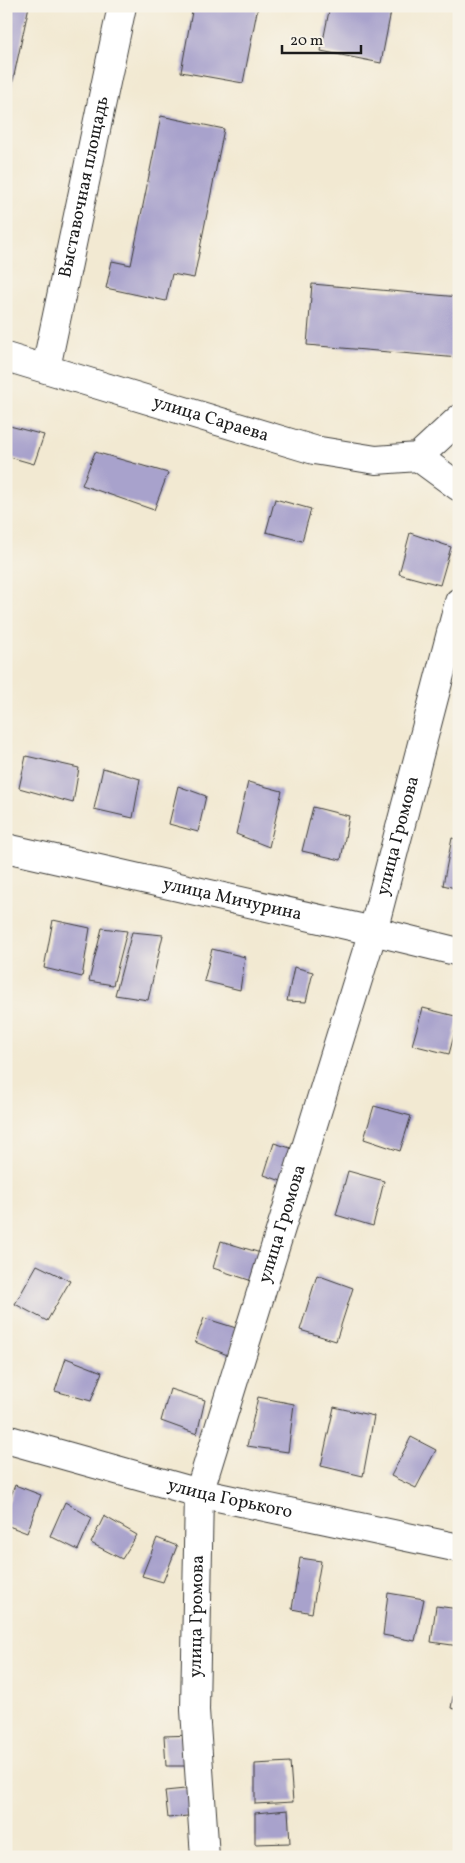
<svg xmlns="http://www.w3.org/2000/svg" width="465" height="1863" viewBox="0 0 465 1863" font-family="Vollkorn,serif">
<style>
.building{fill:#a8a2cc}
.lines{fill:none;stroke-linecap:round;stroke-linejoin:round}
.minor-casing{stroke:#3c3b37;stroke-width:30}
.minor{stroke:#fff;stroke-width:28}
.labels{text-anchor:middle;dominant-baseline:central;stroke-width:4;stroke-linejoin:round;paint-order:stroke}
.street-label{font-size:18px;fill:#1c1c1c;stroke:#f7f3e8}
</style>
<rect width="100%" height="100%" fill="#f7f3e8"/>
<filter id="ink" filterUnits="userSpaceOnUse"><feTurbulence type="fractalNoise" baseFrequency=".02" numOctaves="2"/><feDisplacementMap in="SourceGraphic" scale="10" xChannelSelector="R" yChannelSelector="G"/><feConvolveMatrix kernelMatrix="1 2 1 2 8 2 1 2 1" color-interpolation-filters="sRGB"/></filter>
<filter id="wash" filterUnits="userSpaceOnUse"><feTurbulence type="fractalNoise" baseFrequency=".0096" numOctaves="4" result="noise"/><feDisplacementMap in="SourceGraphic" scale="20" xChannelSelector="R" yChannelSelector="G"/><feGaussianBlur stdDeviation="1.12" result="paint"/><feColorMatrix in="noise" values="0 0 0 0 0 0 0 0 0 0 0 0 0 0 0 0 0 1.4 0 .05"/><feComposite in="paint" operator="in"/></filter>
<g filter="url(#wash)">
<rect width="100%" height="100%" fill="#f2e9d2"/>
<g id="blocks">
<g class="building">
<path d="M6,6H29L7,108H6Z"/>
<path d="M193,6H258L243,83L181,72Z"/>
<path d="M330,6H392L381,63L321,51Z"/>
<path d="M161,116L224,129L194,278L172,274L166,301L106,288L112,261L131,265Z"/>
<path d="M312,284L459,297V358L307,345Z"/>
<path d="M6,425L44,435L34,464L6,456Z"/>
<path d="M95,452L168,473L154,510L82,485Z"/>
<path d="M275,499L311,509L302,541L266,532Z"/>
<path d="M410,533L451,547L440,585L399,574Z"/>
<path d="M26,756L79,768L73,803L19,788Z"/>
<path d="M103,768L140,779L133,818L94,809Z"/>
<path d="M248,782L282,791L269,847L236,834Z"/>
<path d="M178,786L206,796L198,832L169,824Z"/>
<path d="M313,807L349,816L341,860L302,851Z"/>
<path d="M452,838L459,840V889L443,885Z"/>
<path d="M53,920L90,928L82,977L44,968Z"/>
<path d="M102,928L127,931L113,985L89,981Z"/>
<path d="M132,932L163,935L148,1000L115,995Z"/>
<path d="M212,949L245,957L240,990L204,981Z"/>
<path d="M294,967L313,972L306,1002L287,1001Z"/>
<path d="M423,1008L459,1017L449,1054L412,1045Z"/>
<path d="M374,1106L411,1116L400,1151L364,1139Z"/>
<path d="M274,1143L297,1150L287,1183L264,1175Z"/>
<path d="M348,1171L384,1181L373,1226L336,1215Z"/>
<path d="M221,1241L264,1254L255,1282L213,1268Z"/>
<path d="M37,1265L70,1281L47,1321L15,1304Z"/>
<path d="M317,1275L353,1288L336,1341L300,1330Z"/>
<path d="M204,1318L236,1328L230,1356L195,1342Z"/>
<path d="M66,1358L102,1372L91,1401L55,1391Z"/>
<path d="M170,1389L205,1400L197,1434L161,1421Z"/>
<path d="M258,1397L294,1404L288,1452L247,1446Z"/>
<path d="M334,1407L374,1416L363,1476L321,1466Z"/>
<path d="M411,1437L436,1450L416,1488L391,1476Z"/>
<path d="M15,1485L41,1495L27,1533L6,1525V1509Z"/>
<path d="M65,1502L92,1518L78,1550L50,1536Z"/>
<path d="M104,1516L137,1535L122,1559L91,1543Z"/>
<path d="M157,1538L177,1546L163,1582L142,1576Z"/>
<path d="M300,1558L321,1561L312,1613L292,1609Z"/>
<path d="M388,1593L424,1599L415,1641L383,1635Z"/>
<path d="M436,1606L459,1609V1646L431,1642Z"/>
<path d="M458,1670H459V1710L451,1708Z"/>
<path d="M193,1735V1766H166L164,1736Z"/>
<path d="M290,1762L293,1802L255,1804V1764Z"/>
<path d="M195,1788L197,1815L168,1818L165,1791Z"/>
<path d="M288,1810L290,1843L255,1844V1813Z"/>
</g>
</g>
</g>
<g filter="url(#ink)">
<use href="#blocks" fill-opacity="0" stroke="#3c3b37" stroke-width="1"/>
<g class="lines">
<g class="minor-casing">
<g id="minor">
<path id="s1" d="M6,357L314,450L376,460L418,457L459,419"/>
<path id="s2" d="M46,368L122,6"/>
<path d="M418,457L459,487"/>
<path id="s3" d="M6,848L373,931L459,952"/>
<path id="s4" d="M6,1439L199,1493L459,1548"/>
<path id="s5" d="M205,1857L195,1710L199,1493L373,931L459,602"/>
</g>
</g>
<use href="#minor" class="minor"/>
</g>
</g>
<g class="labels">
<g class="street-label">
<text stroke="none"><textPath href="#s2" startOffset="185">Выставочная площадь</textPath></text>
<text stroke="none"><textPath href="#s1" startOffset="214">улица Сараева</textPath></text>
<text stroke="none"><textPath href="#s5" startOffset="1051">улица Громова</textPath></text>
<text stroke="none"><textPath href="#s3" startOffset="232">улица Мичурина</textPath></text>
<text stroke="none"><textPath href="#s5" startOffset="646">улица Громова</textPath></text>
<text stroke="none"><textPath href="#s4" startOffset="232">улица Горького</textPath></text>
<text stroke="none"><textPath href="#s5" startOffset="241">улица Громова</textPath></text>
</g>
</g>
<rect width="465" height="1863" fill="none" stroke="#f7f3e8" stroke-width="25"/>
<path d="M282 45v8h79v-8" fill="none" stroke="#1c1c1c" stroke-width="2.5"/>
<text x="290" y="45" font-size="15" fill="#1c1c1c" stroke="#f7f3e8" stroke-width="4" paint-order="stroke">20 m</text>
</svg>
